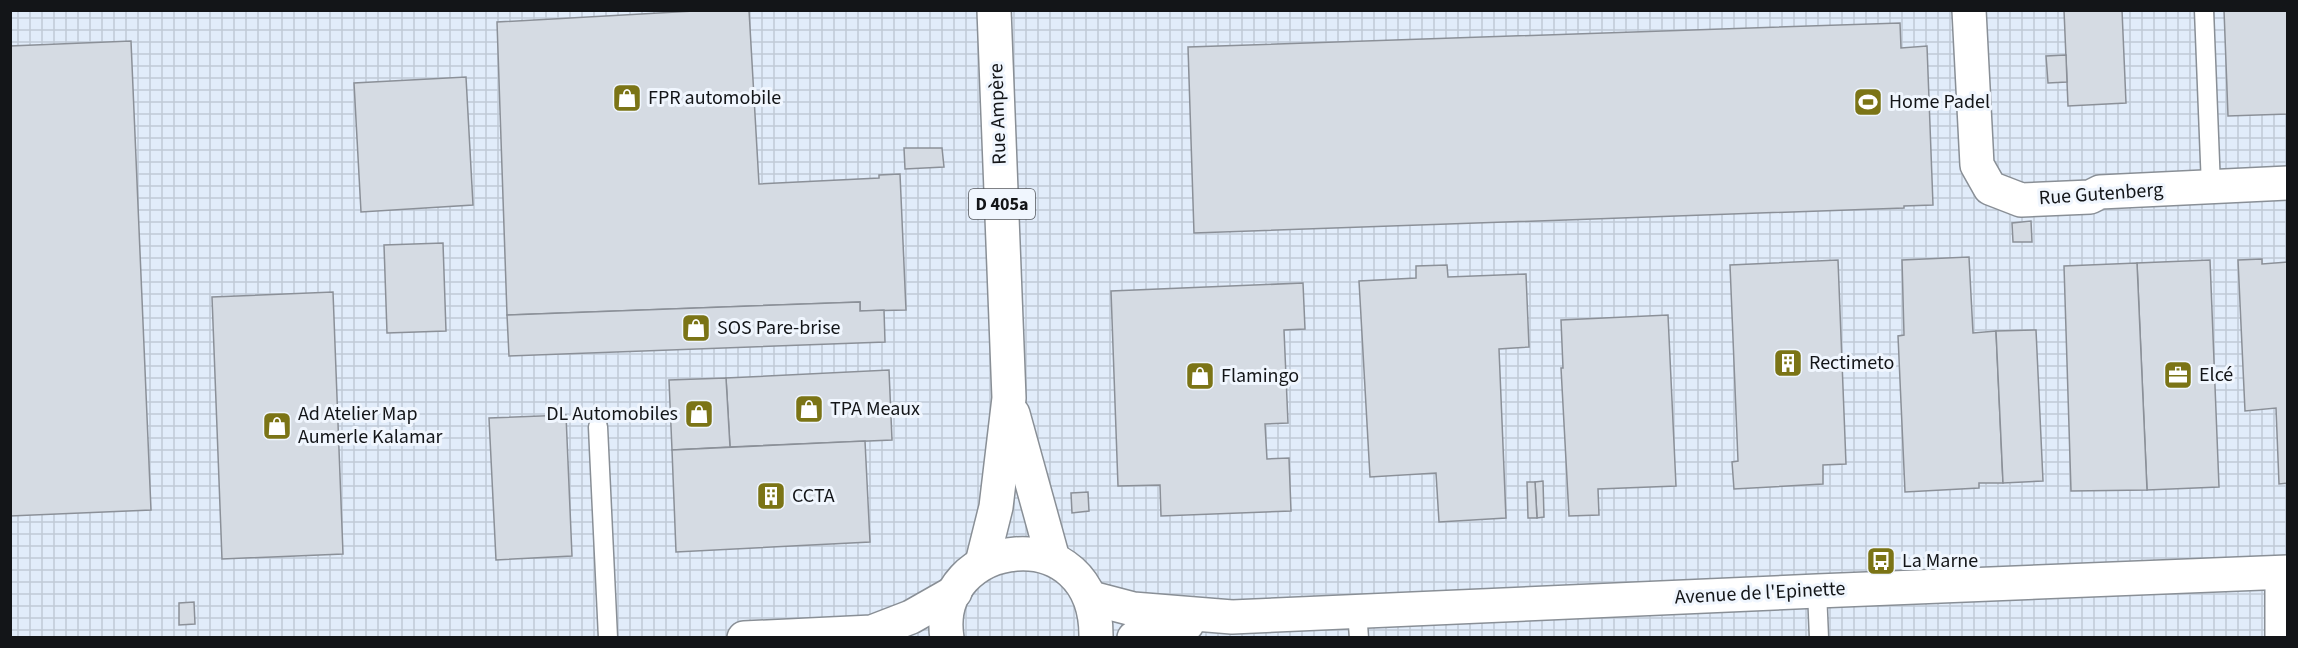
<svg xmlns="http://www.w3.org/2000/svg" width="2298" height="648" viewBox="0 0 2298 648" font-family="'Source Sans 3',sans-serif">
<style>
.industrial{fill:url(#industrial-grid)}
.building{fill:#d5dbe3;stroke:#8b9098;stroke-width:1.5}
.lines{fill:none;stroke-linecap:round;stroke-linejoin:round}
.service-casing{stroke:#898f96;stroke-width:21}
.minor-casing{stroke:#898f96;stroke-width:36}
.primary-casing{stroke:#898f96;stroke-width:36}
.service{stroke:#fff;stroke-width:18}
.minor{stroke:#fff;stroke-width:33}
.primary{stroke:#fff;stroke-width:33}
.labels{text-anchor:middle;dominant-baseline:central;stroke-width:6;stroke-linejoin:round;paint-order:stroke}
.shield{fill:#f0f6fe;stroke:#55585d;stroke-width:1.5}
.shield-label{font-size:18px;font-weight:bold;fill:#131518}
.poi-label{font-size:20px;fill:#131518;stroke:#f0f6fe;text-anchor:start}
.street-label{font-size:20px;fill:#131518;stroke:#f0f6fe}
</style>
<defs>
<pattern id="industrial-grid" width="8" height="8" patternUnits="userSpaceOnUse" patternTransform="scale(1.5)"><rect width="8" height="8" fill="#e1ecfa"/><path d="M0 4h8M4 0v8" fill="none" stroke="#c0cad6"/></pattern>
</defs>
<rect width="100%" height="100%" fill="#f0f6fe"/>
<rect class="industrial" x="11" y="11" width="2276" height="626"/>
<g class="building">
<path d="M712,10H749L759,184L879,178V175L900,174L906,310L860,311V302L507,315L497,22Z"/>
<path d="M2064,10H2122L2126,103L2068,106Z"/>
<path d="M2224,10H2288V114L2228,116Z"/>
<path d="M1900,23L1901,48L1927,46L1933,205L1904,206V208L1194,233L1188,47Z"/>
<path d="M131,41L151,510L10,516V46Z"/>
<path d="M2066,55L2067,82L2048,83L2046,56Z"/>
<path d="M466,77L473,205L361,212L354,83Z"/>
<path d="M904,148H942L944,167L905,169Z"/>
<path d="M2031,221L2032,242H2013L2012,223Z"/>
<path d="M443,243L446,331L387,333L384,245Z"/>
<path d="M1969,257L1973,333L1996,331L2003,483H1979V488L1905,492L1898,336L1904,335L1902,260Z"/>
<path d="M2262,259V264L2288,262V483L2279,484L2276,408L2245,411L2238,260Z"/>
<path d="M1838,260L1846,464L1823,465V484L1734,489L1732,462L1738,461L1730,265Z"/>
<path d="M2210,260L2219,487L2147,490L2137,263Z"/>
<path d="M2137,263L2147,490L2071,491L2064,266Z"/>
<path d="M1447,265L1448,277L1526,274L1529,347L1499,349L1506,518L1439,522L1436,473L1370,477L1359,281L1416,278V266Z"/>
<path d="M1303,283L1305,329L1284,330L1288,423L1265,424L1267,459L1289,458L1291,511L1161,516L1160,485L1118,486L1111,291Z"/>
<path d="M333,292L343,554L222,559L212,297Z"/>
<path d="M860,302V311L884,310L885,342L509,356L507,315Z"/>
<path d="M1668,315L1676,486L1598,489L1599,515L1569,516L1561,368H1563L1561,320Z"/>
<path d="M2036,330L2043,481L2003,483L1996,331Z"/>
<path d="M889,370L892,440L730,447L726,378Z"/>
<path d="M726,378L730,447L672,450L669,380Z"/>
<path d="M566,415L572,556L496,560L489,418Z"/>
<path d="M865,441L870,542L676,552L672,450Z"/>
<path d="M1543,481L1544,517L1537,518L1535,482Z"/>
<path d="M1527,482H1535L1537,518H1528Z"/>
<path d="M1088,492L1089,511L1072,513L1071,493Z"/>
<path d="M194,602L195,624L179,625V603Z"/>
</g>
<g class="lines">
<g class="service-casing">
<g id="service">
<path d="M2204,10L2211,187"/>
<path d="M598,427L608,638"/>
<path d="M1817,591L1819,638"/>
<path d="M1357,612L1359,638"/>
</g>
</g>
<g class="minor-casing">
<g id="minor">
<path d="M1969,10L1977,165L1990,188L2021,200L2090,197L2100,192L2288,183"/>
<path d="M2282,573V638"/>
<path d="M1091,598L1133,609L1232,617L1817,591L2288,572"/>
<path d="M744,638L872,632L911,617L955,592"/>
<path d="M1134,638L1161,628L1187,624"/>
</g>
</g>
<g class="primary-casing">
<g id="primary">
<path d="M1013,414L1053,559"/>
<path d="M982,563L996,507L1009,398L994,10"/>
<path d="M947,638C931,538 1098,514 1096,638"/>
</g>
</g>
<use href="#service" class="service"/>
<use href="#minor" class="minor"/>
<use href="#primary" class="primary"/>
</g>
<defs>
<g id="shop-square" transform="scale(1.5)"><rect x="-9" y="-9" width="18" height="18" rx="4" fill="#7b7416" stroke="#f0f6fe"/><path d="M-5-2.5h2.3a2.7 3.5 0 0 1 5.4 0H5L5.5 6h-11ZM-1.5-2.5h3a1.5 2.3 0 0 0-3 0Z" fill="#fff"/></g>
<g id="stadium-square" transform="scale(1.5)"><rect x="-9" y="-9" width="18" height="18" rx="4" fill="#7b7416" stroke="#f0f6fe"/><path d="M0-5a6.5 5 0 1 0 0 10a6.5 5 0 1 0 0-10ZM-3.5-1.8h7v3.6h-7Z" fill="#fff"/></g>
<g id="building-square" transform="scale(1.5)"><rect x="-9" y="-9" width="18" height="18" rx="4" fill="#7b7416" stroke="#f0f6fe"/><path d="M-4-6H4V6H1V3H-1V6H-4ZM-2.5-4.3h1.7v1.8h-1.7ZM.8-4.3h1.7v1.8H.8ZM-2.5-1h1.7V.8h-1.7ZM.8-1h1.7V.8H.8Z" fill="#fff"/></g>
<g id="office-square" transform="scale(1.5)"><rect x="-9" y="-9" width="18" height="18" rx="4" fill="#7b7416" stroke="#f0f6fe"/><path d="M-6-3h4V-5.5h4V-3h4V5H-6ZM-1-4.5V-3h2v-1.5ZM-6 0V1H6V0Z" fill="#fff"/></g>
<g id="bus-square" transform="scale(1.5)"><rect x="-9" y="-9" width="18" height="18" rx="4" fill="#7b7416" stroke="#f0f6fe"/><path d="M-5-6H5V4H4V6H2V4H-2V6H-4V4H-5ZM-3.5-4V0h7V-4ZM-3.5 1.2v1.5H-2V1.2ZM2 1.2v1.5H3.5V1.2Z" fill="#fff"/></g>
</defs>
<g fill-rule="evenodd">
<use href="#shop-square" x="627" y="98"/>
<use href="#stadium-square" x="1868" y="102"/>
<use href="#shop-square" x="696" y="328"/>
<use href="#building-square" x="1788" y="363"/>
<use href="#office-square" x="2178" y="375"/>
<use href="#shop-square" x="1200" y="376"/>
<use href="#shop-square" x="809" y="409"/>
<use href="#shop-square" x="699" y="414"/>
<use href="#shop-square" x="277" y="426"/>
<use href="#building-square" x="771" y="496"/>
<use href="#bus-square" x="1881" y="561"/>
</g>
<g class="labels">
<rect class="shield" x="969" y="189" width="66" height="30" rx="4.5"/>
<g class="shield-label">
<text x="1002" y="204">D 405a</text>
</g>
<g class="poi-label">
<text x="648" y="98">FPR automobile</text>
<text x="1889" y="102">Home Padel</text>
<text x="717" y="328">SOS Pare-brise</text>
<text x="1809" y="363">Rectimeto</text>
<text x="2199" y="375">Elcé</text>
<text x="1221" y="376">Flamingo</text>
<text x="830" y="409">TPA Meaux</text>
<text x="298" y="414">Ad Atelier Map<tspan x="298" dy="23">Aumerle Kalamar</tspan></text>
<text x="678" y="414" text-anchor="end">DL Automobiles</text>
<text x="792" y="496">CCTA</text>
<text x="1902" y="561">La Marne</text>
</g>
<g class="street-label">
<text transform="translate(998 114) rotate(-92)">Rue Ampère</text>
<text transform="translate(2101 194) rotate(-4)">Rue Gutenberg</text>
<text transform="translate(1760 593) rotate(-3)">Avenue de l'Epinette</text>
</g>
</g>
<rect width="2298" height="648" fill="none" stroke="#131518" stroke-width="24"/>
</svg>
